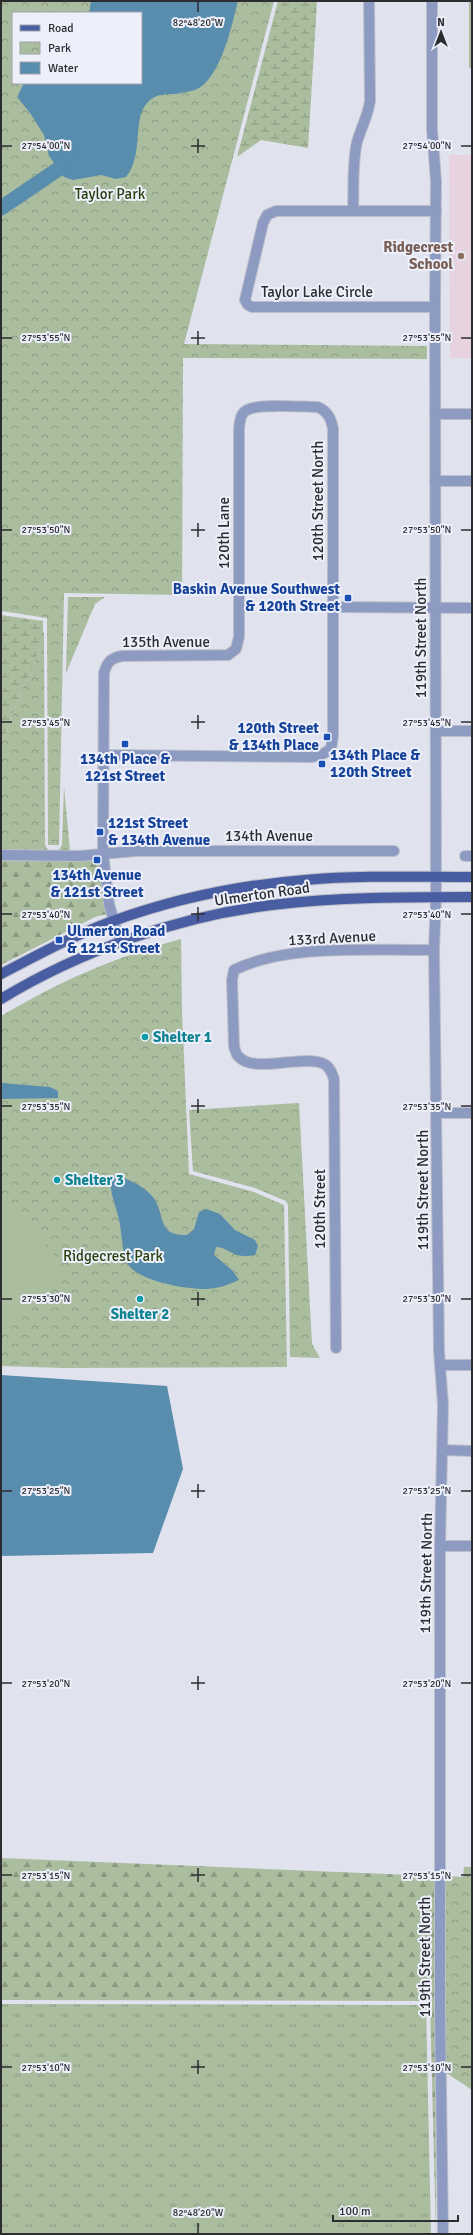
<svg xmlns="http://www.w3.org/2000/svg" width="473" height="2235" viewBox="0 0 473 2235" font-family="Signika,sans-serif">
<style>
.education{fill:#e7d2e0}
.grass{fill:url(#grass-tufts)}
.forest{fill:url(#forest-firs)}
.wetland{fill:url(#wetland-marsh)}
.park{fill:url(#park-crowns);fill-rule:evenodd}
.pitch{fill:#abbd9f}
.water{fill:#598dad}
.lines{fill:none;stroke-linecap:round;stroke-linejoin:round}
.river{stroke:#598dad;stroke-width:15}
.minor-casing{stroke:#bcbec8;stroke-width:12}
.major-casing{stroke:#bcbec8;stroke-width:12}
.minor{stroke:#8d9bc2;stroke-width:10}
.major{stroke:#485da2;stroke-width:10}
.ticks{fill:none;stroke:#2c2d31;stroke-width:1.5}
.education-dot{fill:#8d6e63;stroke:#edf0fb;stroke-width:1.5}
.transit-dot{fill:#1a4fb4;stroke:#edf0fb;stroke-width:1.5}
.culture-dot{fill:#0f9aa8;stroke:#edf0fb;stroke-width:1.5}
.labels{text-anchor:middle;dominant-baseline:central;stroke-width:4;stroke-linejoin:round;paint-order:stroke}
.park-label{font-size:15px;fill:#26410d;stroke:#edf0fb}
.education-label{font-size:15px;font-weight:bold;fill:#785e54;stroke:#edf0fb;text-anchor:end}
.street-label{font-size:15px;fill:#2c2d31;stroke:#edf0fb}
.transit-label{font-size:15px;font-weight:bold;fill:#164399;stroke:#edf0fb;text-anchor:start}
.culture-label{font-size:15px;font-weight:bold;fill:#0d838f;stroke:#edf0fb;text-anchor:start}
.ticks-label{font-size:10px;text-anchor:middle;fill:#2c2d31;stroke:#edf0fb;stroke-width:4;stroke-linejoin:round;paint-order:stroke}
</style>
<defs>
<pattern id="grass-tufts" width="24" height="20" patternUnits="userSpaceOnUse"><rect width="24" height="20" fill="#abbd9f"/><path d="M3 7l-1-3M5 7V3M7 7l1-3M15 17l-1-3M17 17v-4M19 17l1-3" fill="none" stroke="#8b9a82"/></pattern>
<pattern id="forest-firs" width="22" height="20" patternUnits="userSpaceOnUse"><rect width="22" height="20" fill="#abbd9f"/><path d="M5 1l3.5 6h-7zM16 11l3.5 6h-7z" fill="#8b9a82"/></pattern>
<pattern id="wetland-marsh" width="20" height="14" patternUnits="userSpaceOnUse"><rect width="20" height="14" fill="#abbd9f"/><path d="M1 5h8M5 5V1M11 12h8M15 12V8" fill="none" stroke="#8b9a82"/></pattern>
<pattern id="park-crowns" width="20" height="18" patternUnits="userSpaceOnUse"><rect width="20" height="18" fill="#abbd9f"/><path d="M2 6a3 3 0 1 1 6 0M12 15a3 3 0 1 1 6 0" fill="none" stroke="#8b9a82"/></pattern>
</defs>
<rect width="100%" height="100%" fill="#e0e2ee"/>
<path class="education" d="M449,155H472V358H450Z"/>
<path class="grass" d="M1,2004L426,2005L431,2234H1Z"/>
<g class="forest">
<path d="M99,859L107,914L95,917L1,965V860Z"/>
<path d="M1,1858L435,1876L436,2234L430,2005L426,2001L1,2000Z"/>
</g>
<g class="wetland">
<path d="M278,1H317L308,148L261,140L237,157Z"/>
<path d="M1,615L43,621V635L32,673L24,684L1,746Z"/>
</g>
<g class="park">
<path d="M1,1H274L184,344L427,346V359L183,358L182,595L64,593L59,845H48L47,618L1,611ZM13,13H141V83H13Z"/>
<path d="M68,597H105L95,604L66,673Z"/>
<path d="M44,630L45,845L48,850H59L62,845L64,787L70,851L1,850V746L24,684L32,673Z"/>
<path d="M181,939L182,1011L189,1174L254,1192L284,1205L287,1367L63,1368L1,1366V1016C62,980 113,958 181,939Z"/>
<path d="M299,1103L312,1344L320,1358L290,1357L288,1205L286,1201L255,1188L193,1171L189,1110Z"/>
<path d="M464,1867H472V2090L445,2072V1876L463,1877Z"/>
</g>
<g class="pitch">
<rect x="469" y="1" width="3" height="67"/>
<path d="M1,1201L11,1205L61,1263C57,1293 31,1318 1,1321Z"/>
</g>
<g class="water">
<path d="M91,1H238C232,25 221,75 199,88C194,91 186,92 181,93C168,96 158,91 147,103C132,120 144,155 126,177L116,179L101,175L73,180L64,177L49,156L44,135L30,113L17,97L24,83H141V13H89Z"/>
<path d="M1,1083L50,1087L58,1091V1098L1,1099Z"/>
<path d="M115,1175C128,1179 144,1186 152,1196C167,1214 155,1236 187,1235L194,1229L199,1212L206,1209L220,1214L235,1230L255,1240L258,1246L255,1255C232,1260 228,1246 216,1247L214,1255L233,1271L239,1280C228,1285 217,1289 204,1289C185,1289 138,1281 128,1264C122,1256 122,1231 119,1220C116,1205 109,1193 111,1178Z"/>
<path d="M1,1375L167,1386L183,1469L153,1553L1,1556Z"/>
</g>
<g class="lines">
<path class="river" d="M1,208L60,168L69,151"/>
<g class="minor-casing">
<g id="minor">
<path d="M432,1V129L436,181L435,307L436,897L434,950L439,1351L443,1405L440,1546V2014L443,2234"/>
<path d="M353,210C354,188 352,164 357,142C361,128 368,116 370,101L369,1"/>
<path d="M435,307H252L248,305L245,300L263,223L267,215L276,211H436"/>
<path d="M435,414H472"/>
<path d="M435,481H472"/>
<path d="M334,607L472,608"/>
<path d="M436,731H472"/>
<path d="M104,755L311,757L321,755L331,749L333,736V429C331,418 328,412 318,407C303,407 259,403 247,410C240,414 240,421 239,428V637L236,649L228,655L122,656C111,658 107,662 104,673L103,853L109,904L120,942"/>
<path d="M1,855L79,856L136,851H394"/>
<path d="M465,856H472"/>
<path d="M438,1113H472"/>
<path d="M336,1348L334,1079C332,1073 330,1067 324,1064C303,1054 255,1074 239,1057C236,1055 235,1050 234,1046L232,980L234,970C289,943 374,951 434,950"/>
<path d="M441,1365H472"/>
<path d="M443,1450L472,1451"/>
<path d="M440,1546H472"/>
</g>
</g>
<g class="major-casing">
<g id="major">
<path d="M1,974C38,955 74,935 113,921C174,899 241,885 305,880C361,875 417,877 472,877"/>
<path d="M1,999C80,951 179,916 272,905C338,897 406,897 472,897"/>
</g>
</g>
<use href="#minor" class="minor"/>
<use href="#major" class="major"/>
</g>
<path class="ticks" d="M198,2V12M198,139V153M2,146H12M191,146H205M461,146H471M198,331V345M2,338H12M191,338H205M461,338H471M198,523V537M2,530H12M191,530H205M461,530H471M198,715V729M2,722H12M191,722H205M461,722H471M198,907V921M2,914H12M191,914H205M461,914H471M198,1099V1113M2,1106H12M191,1106H205M461,1106H471M198,1292V1306M2,1299H12M191,1299H205M461,1299H471M198,1484V1498M2,1491H12M191,1491H205M461,1491H471M198,1676V1690M2,1683H12M191,1683H205M461,1683H471M198,1868V1882M2,1875H12M191,1875H205M461,1875H471M198,2060V2074M2,2067H12M191,2067H205M461,2067H471M198,2223V2233"/>
<circle class="education-dot" cx="461" cy="256" r="4"/>
<g class="transit-dot">
<rect x="344" y="594" width="8" height="8" rx="2"/>
<rect x="323" y="733" width="8" height="8" rx="2"/>
<rect x="121" y="740" width="8" height="8" rx="2"/>
<rect x="318" y="760" width="8" height="8" rx="2"/>
<rect x="96" y="828" width="8" height="8" rx="2"/>
<rect x="93" y="856" width="8" height="8" rx="2"/>
<rect x="55" y="936" width="8" height="8" rx="2"/>
</g>
<g class="culture-dot">
<circle cx="145" cy="1037" r="4"/>
<circle cx="57" cy="1180" r="4"/>
<circle cx="140" cy="1299" r="4"/>
</g>
<g class="labels">
<g class="park-label">
<text x="110" y="194">Taylor Park</text>
<text x="113" y="1256">Ridgecrest Park</text>
</g>
<g class="education-label">
<text x="453" y="247">Ridgecrest<tspan x="453" dy="17">School</tspan></text>
</g>
<g class="street-label">
<text x="317" y="292">Taylor Lake Circle</text>
<text transform="translate(318 501) rotate(-90)">120th Street North</text>
<text transform="translate(224 533) rotate(-90)">120th Lane</text>
<text transform="translate(421 638) rotate(-90)">119th Street North</text>
<text x="166" y="642">135th Avenue</text>
<text x="269" y="836">134th Avenue</text>
<text transform="translate(262 894) rotate(-8)">Ulmerton Road</text>
<text transform="translate(332 938) rotate(-3)">133rd Avenue</text>
<text transform="translate(423 1190) rotate(-90)">119th Street North</text>
<text transform="translate(320 1209) rotate(-90)">120th Street</text>
<text transform="translate(426 1573) rotate(-89)">119th Street North</text>
<text transform="translate(425 1957) rotate(-90)">119th Street North</text>
</g>
<g class="transit-label">
<text x="340" y="589" text-anchor="end">Baskin Avenue Southwest<tspan x="340" dy="17">&amp; 120th Street</tspan></text>
<text x="319" y="728" text-anchor="end">120th Street<tspan x="319" dy="17">&amp; 134th Place</tspan></text>
<text x="330" y="755">134th Place &amp;<tspan x="330" dy="17">120th Street</tspan></text>
<text x="125" y="759" text-anchor="middle">134th Place &amp;<tspan x="125" dy="17">121st Street</tspan></text>
<text x="108" y="823">121st Street<tspan x="108" dy="17">&amp; 134th Avenue</tspan></text>
<text x="97" y="875" text-anchor="middle">134th Avenue<tspan x="97" dy="17">&amp; 121st Street</tspan></text>
<text x="67" y="931">Ulmerton Road<tspan x="67" dy="17">&amp; 121st Street</tspan></text>
</g>
<g class="culture-label">
<text x="153" y="1037">Shelter 1</text>
<text x="65" y="1180">Shelter 3</text>
<text x="140" y="1314" text-anchor="middle">Shelter 2</text>
</g>
</g>
<g class="ticks-label">
<text x="198" y="26">82°48'20"W</text>
<text x="46" y="149">27°54'00"N</text>
<text x="427" y="149">27°54'00"N</text>
<text x="46" y="341">27°53'55"N</text>
<text x="427" y="341">27°53'55"N</text>
<text x="46" y="533">27°53'50"N</text>
<text x="427" y="533">27°53'50"N</text>
<text x="46" y="726">27°53'45"N</text>
<text x="427" y="726">27°53'45"N</text>
<text x="46" y="918">27°53'40"N</text>
<text x="427" y="918">27°53'40"N</text>
<text x="46" y="1110">27°53'35"N</text>
<text x="427" y="1110">27°53'35"N</text>
<text x="46" y="1302">27°53'30"N</text>
<text x="427" y="1302">27°53'30"N</text>
<text x="46" y="1494">27°53'25"N</text>
<text x="427" y="1494">27°53'25"N</text>
<text x="46" y="1687">27°53'20"N</text>
<text x="427" y="1687">27°53'20"N</text>
<text x="46" y="1879">27°53'15"N</text>
<text x="427" y="1879">27°53'15"N</text>
<text x="46" y="2071">27°53'10"N</text>
<text x="427" y="2071">27°53'10"N</text>
<text x="198" y="2216">82°48'20"W</text>
</g>
<rect width="473" height="2235" fill="none" stroke="#2c2d31" stroke-width="4"/>
<rect x="12" y="12" width="130" height="72" fill="#edf0fb" stroke="#a0a2aa"/>
<rect x="20" y="25" width="20" height="6" fill="#485da2" stroke="#a0a2aa"/>
<text x="48" y="32" font-size="12" fill="#2c2d31">Road</text>
<rect x="20" y="42" width="20" height="12" fill="url(#park-crowns)" stroke="#a0a2aa"/>
<text x="48" y="52" font-size="12" fill="#2c2d31">Park</text>
<rect x="20" y="62" width="20" height="12" fill="#598dad" stroke="#a0a2aa"/>
<text x="48" y="72" font-size="12" fill="#2c2d31">Water</text>
<g transform="translate(441 32)" stroke="#edf0fb" stroke-width="3" paint-order="stroke">
<path d="M0-3L7 15L0 10L-7 15Z" fill="#2c2d31"/>
<text y="-6" font-size="11" font-weight="bold" text-anchor="middle" fill="#2c2d31">N</text>
</g>
<path d="M333 2215v6h125v-6" fill="none" stroke="#2c2d31" stroke-width="2"/>
<text x="339" y="2215" font-size="12" fill="#2c2d31" stroke="#edf0fb" stroke-width="3" paint-order="stroke">100 m</text>
</svg>
